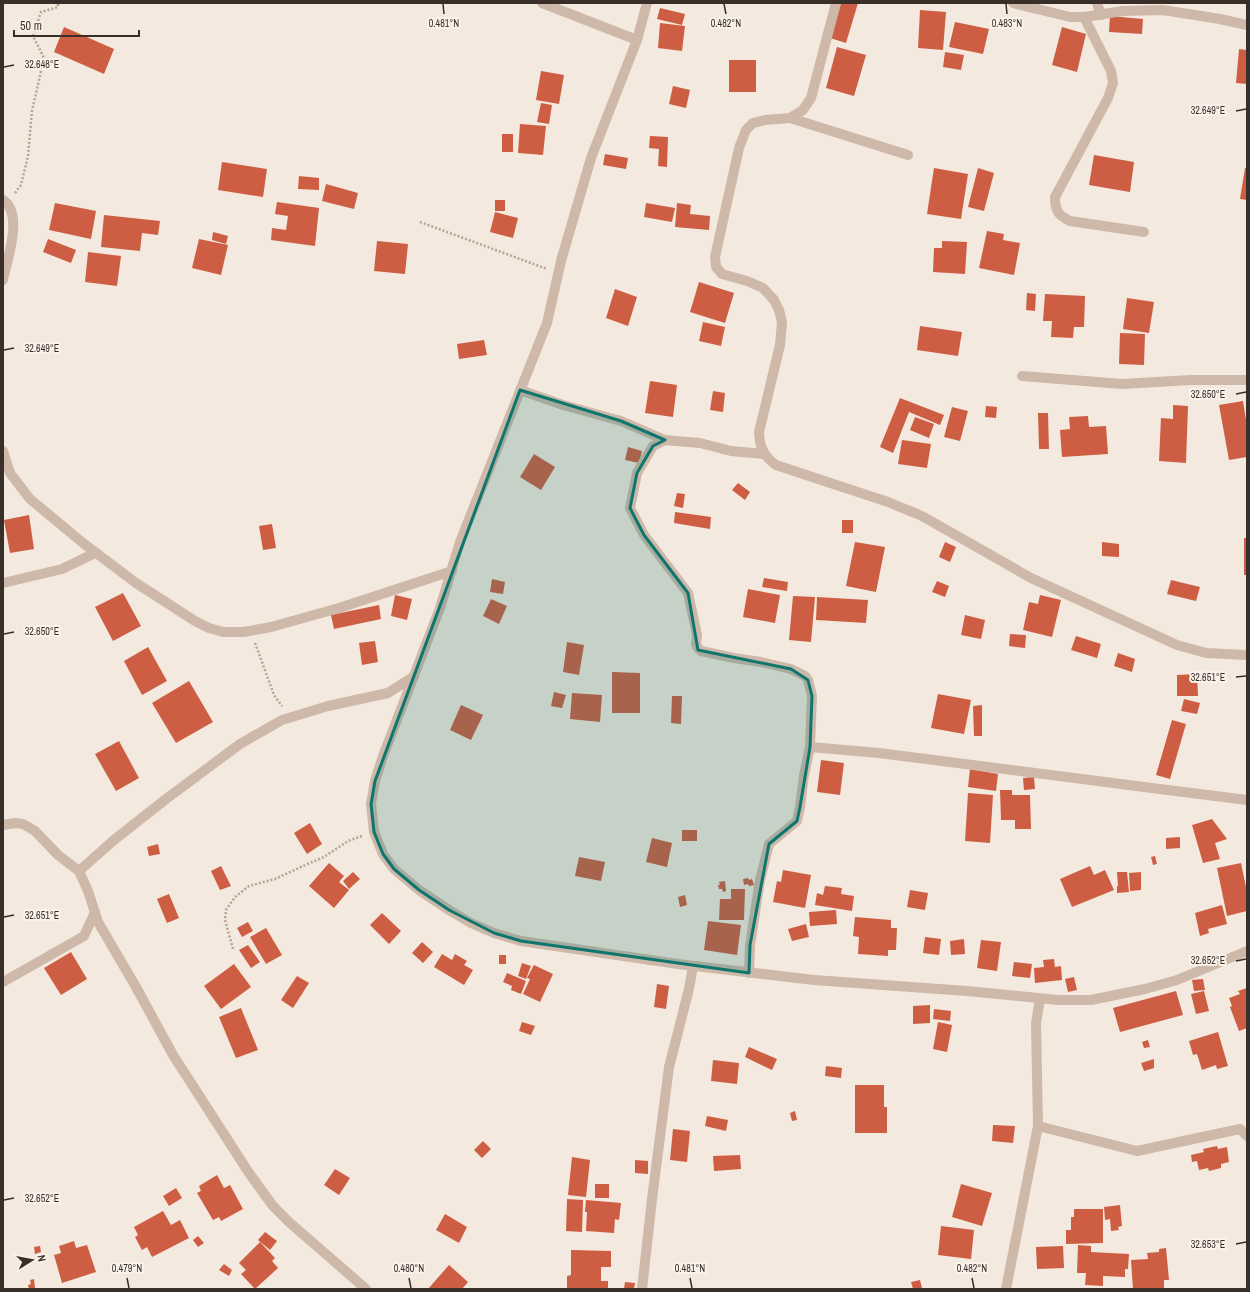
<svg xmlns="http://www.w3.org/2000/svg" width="1250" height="1292" viewBox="0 0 1250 1292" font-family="'Archivo Narrow',sans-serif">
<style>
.building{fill:#ce5e43}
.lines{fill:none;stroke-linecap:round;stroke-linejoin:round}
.path{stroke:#baa293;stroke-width:2.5;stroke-dasharray:2 2;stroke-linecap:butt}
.minor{stroke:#ceb8a9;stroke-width:10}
.marked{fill:#0f766e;fill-opacity:0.2;stroke:#0f766e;stroke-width:3;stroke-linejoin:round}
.ticks{fill:none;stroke:#3a2e29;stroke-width:1.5}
.ticks-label{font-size:10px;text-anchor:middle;fill:#3a2e29;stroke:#fbf3eb;stroke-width:4;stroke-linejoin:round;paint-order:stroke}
</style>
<rect width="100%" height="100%" fill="#f4e9de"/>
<g class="building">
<path d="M841,3H858L846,43L830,38Z"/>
<path d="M660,8L685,14L682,25L657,19Z"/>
<path d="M920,10L946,12L943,50L918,48Z"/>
<path d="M1110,16L1143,19L1142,34L1109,32Z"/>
<path d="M955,22L989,29L983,54L949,47Z"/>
<path d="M660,23L685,26L682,51L658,48Z"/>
<path d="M64,27L114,49L104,74L54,52Z"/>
<path d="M1062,27L1086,34L1077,72L1052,65Z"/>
<path d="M837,47L866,55L854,96L826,88Z"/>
<path d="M1239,49L1247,50V84L1236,83Z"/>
<path d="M945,52L964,55L961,70L943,67Z"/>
<rect x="729" y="60" width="27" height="32"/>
<path d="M541,71L564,75L559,104L536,100Z"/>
<path d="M673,86L690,90L686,108L669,104Z"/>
<path d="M541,103L552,105L549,124L537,122Z"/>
<path d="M520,124L546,126L543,155L518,153Z"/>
<rect x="502" y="134" width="11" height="18"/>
<path d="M650,136L668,137L667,167L658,166L659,149L649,148Z"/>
<path d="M605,154L628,158L626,169L603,165Z"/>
<path d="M1094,155L1134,162L1130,192L1089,185Z"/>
<path d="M222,162L267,169L263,197L218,190Z"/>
<path d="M934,168L968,174L961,219L927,214Z"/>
<path d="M978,168L994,173L984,211L968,207Z"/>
<path d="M1245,168H1247V200L1240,199Z"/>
<path d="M299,176L319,178V190L298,189Z"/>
<path d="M326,184L358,193L354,209L322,201Z"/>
<rect x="495" y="200" width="10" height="11"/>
<path d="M277,202L319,208L315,246L271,240L272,228L286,230L288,216L275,214Z"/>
<path d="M55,203L96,211L91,239L49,230Z"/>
<path d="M646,203L675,208L672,222L644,217Z"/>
<path d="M677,203L691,205L690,214L710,216L709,230L675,227Z"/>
<path d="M495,212L518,218L513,238L490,232Z"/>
<path d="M104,215L160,221L158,235L142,233L140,251L101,247Z"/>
<path d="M987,231L1004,234L1003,240L1020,243L1014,275L979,268Z"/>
<path d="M213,232L228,236L226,244L212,240Z"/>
<path d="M48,239L76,250L71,263L43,252Z"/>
<path d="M199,239L228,245L221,275L192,268Z"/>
<path d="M377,241L408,244L405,274L374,271Z"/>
<path d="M942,241L967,242L965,274L933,272L934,248H942Z"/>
<path d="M88,252L121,256L117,286L85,282Z"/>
<path d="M699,282L734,293L725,323L690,312Z"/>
<path d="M615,289L637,297L628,326L606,318Z"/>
<path d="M1027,293L1036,294L1035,311L1026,310Z"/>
<path d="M1045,294L1085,296L1084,327H1074L1073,338L1051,337L1052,321H1043Z"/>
<path d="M1127,298L1154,302L1149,333L1123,329Z"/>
<path d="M703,322L725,327L721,346L699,341Z"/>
<path d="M920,326L962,332L958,356L917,350Z"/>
<path d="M1120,333L1145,334L1144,365L1119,364Z"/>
<path d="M484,340L487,355L459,359L457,344Z"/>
<path d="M650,381L677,385L673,417L645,413Z"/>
<path d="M713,391L725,393L723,412L710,410Z"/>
<path d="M900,398L944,415L940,425L909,412L893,453L880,447Z"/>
<path d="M1243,401L1247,426V457L1229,460L1219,405Z"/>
<path d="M1173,405L1188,406L1186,463L1159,461L1161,418L1173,419Z"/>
<path d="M986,406L997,407L996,418L985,417Z"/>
<path d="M952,407L968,411L960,441L944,437Z"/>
<path d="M1038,413H1048L1049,449H1039Z"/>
<path d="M1088,416L1089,427L1106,426L1108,454L1062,457L1060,430L1070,429L1069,417Z"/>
<path d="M915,417L934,424L929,438L910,430Z"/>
<path d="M902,440L931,444L927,468L898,464Z"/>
<path d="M628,447L642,451L639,463L625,460Z"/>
<path d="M534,454L555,467L541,490L520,477Z"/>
<path d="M738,483L750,492L745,500L732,490Z"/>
<path d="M677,493L685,494L683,508L674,506Z"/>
<path d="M675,512L711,517L710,529L674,523Z"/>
<path d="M29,515L34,549L10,553L4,520Z"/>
<rect x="842" y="520" width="11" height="13"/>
<path d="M272,524L276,548L263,550L259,526Z"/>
<rect x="1244" y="538" width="3" height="37"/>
<path d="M855,542L885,547L876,592L846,586Z"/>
<path d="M945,542L956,547L950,562L939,557Z"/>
<path d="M1102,542L1119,544V557L1102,556Z"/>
<path d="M764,578L788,582L787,591L762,587Z"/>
<path d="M492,579L505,582L503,594L490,592Z"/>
<path d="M1171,580L1200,587L1196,601L1167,594Z"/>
<path d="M937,581L949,586L945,597L932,592Z"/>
<path d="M748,589L780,595L775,623L743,617Z"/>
<path d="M123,593L141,626L113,641L95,607Z"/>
<path d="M395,595L412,599L407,620L391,616Z"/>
<path d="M1040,595L1061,600L1052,637L1023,630L1029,602L1038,604Z"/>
<path d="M793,596L815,597L811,642L789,640Z"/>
<path d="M817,597L868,600L866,623L816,620Z"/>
<path d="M491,599L507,606L499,624L483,616Z"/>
<path d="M379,605L381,619L334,629L331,615Z"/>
<path d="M965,615L985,620L981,639L961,635Z"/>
<path d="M1010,634L1026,635L1025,648L1009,646Z"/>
<path d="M1076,636L1101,644L1097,658L1071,650Z"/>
<path d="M375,641L378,662L362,665L359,643Z"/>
<path d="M567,642L584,645L579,675L563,672Z"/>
<path d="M148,647L167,681L142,695L124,661Z"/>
<path d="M1118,653L1135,659L1132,672L1114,666Z"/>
<path d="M612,672L640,673V713H612Z"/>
<path d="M1197,674L1198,696H1177V675Z"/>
<path d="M189,681L213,722L176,743L152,703Z"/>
<path d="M554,692L566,695L562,708L551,706Z"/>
<path d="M572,693L602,695L600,722L570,719Z"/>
<path d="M938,694L971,700L964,734L931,728Z"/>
<path d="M672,696H682L681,724L671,723Z"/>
<path d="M1184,699L1200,703L1197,714L1181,711Z"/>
<path d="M461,705L483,715L471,740L450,730Z"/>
<path d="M982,705V736H974L973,706Z"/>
<path d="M1172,720L1186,724L1170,779L1156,775Z"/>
<path d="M119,741L139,778L116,791L95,754Z"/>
<path d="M821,760L844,763L840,795L817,792Z"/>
<path d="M970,769L998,774L996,791L968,787Z"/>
<path d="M1034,777L1035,789L1024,790L1023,778Z"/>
<path d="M1000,790H1012V795H1030L1031,829H1015V820H1001Z"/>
<path d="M968,793L993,795L990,843L965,841Z"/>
<path d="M1212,819L1227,839L1215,843L1220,859L1203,863L1192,825Z"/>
<path d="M310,823L322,844L307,854L294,833Z"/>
<rect x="682" y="830" width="15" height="11"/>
<path d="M1180,837V848L1166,849V838Z"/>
<path d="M652,838L672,843L667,867L646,862Z"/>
<path d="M158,844L160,854L149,856L147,847Z"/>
<path d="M1155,856L1157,864L1153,865L1151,857Z"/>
<path d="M579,857L605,862L601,881L575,876Z"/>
<path d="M329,863L344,876L339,882L349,890L334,908L309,886Z"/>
<path d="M1241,863L1247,892V911L1227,916L1217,868Z"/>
<path d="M221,866L231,886L220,890L211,871Z"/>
<path d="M1090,866L1094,875L1105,870L1114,890L1072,907L1060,879Z"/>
<path d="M783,870L811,875L805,908L773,902L777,881L781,882Z"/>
<path d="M353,872L360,879L349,889L343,881Z"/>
<path d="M1117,872H1127L1129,892L1117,893V886H1118Z"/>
<path d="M1141,872V890L1130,891L1129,873Z"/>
<path d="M748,878L749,880L752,879L754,885L749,886L748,884L744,885L743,879Z"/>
<path d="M725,881L726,891L723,892L722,889H719L718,885H720L719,882Z"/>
<path d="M825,886L842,888L841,894L854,896L852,911L815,905L817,893L823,895Z"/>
<path d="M731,889H745L744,920H719L720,899H731Z"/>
<path d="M910,890L928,893L925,910L907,907Z"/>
<path d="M169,894L179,918L167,923L157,899Z"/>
<path d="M685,895L687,905L680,907L678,897Z"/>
<path d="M1222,905L1227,924L1208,929L1209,933L1200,936L1195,913Z"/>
<path d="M836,910L837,924L810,926L809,912Z"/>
<path d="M382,913L401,931L389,944L370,925Z"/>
<path d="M855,917L891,920V928H897L896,950H888V956L858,954L859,937L853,936Z"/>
<path d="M708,921L741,925L737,955L704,950Z"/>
<path d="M248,922L253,931L242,937L237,928Z"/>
<path d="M806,924L809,937L792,941L788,929Z"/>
<path d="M266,928L282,955L266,964L250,937Z"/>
<path d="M925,937L941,939L939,955L923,953Z"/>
<path d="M964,939L965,954L951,955L950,941Z"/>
<path d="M981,940L1001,942L997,971L977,968Z"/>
<path d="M422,942L433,952L423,963L412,953Z"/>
<path d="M248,945L260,962L251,968L239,950Z"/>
<path d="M71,952L87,979L61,995L44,968Z"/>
<path d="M442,954L452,960L455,954L467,961L464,965L473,970L464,985L434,967Z"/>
<rect x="499" y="955" width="7" height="9"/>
<path d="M1054,959L1055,967L1061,966L1062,980L1035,983L1034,968L1044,967L1043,960Z"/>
<path d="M1014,962L1032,964L1030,978L1012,976Z"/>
<path d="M522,963L531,966L526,979L518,976Z"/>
<path d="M234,964L251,987L221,1009L204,986Z"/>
<path d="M534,965L553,974L540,1002L523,994L530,979L527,978Z"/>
<path d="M507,973L526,981L521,994L511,990L512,986L503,982Z"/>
<path d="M297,976L309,983L293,1008L281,1000Z"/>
<path d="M1074,977L1077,990L1068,992L1065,979Z"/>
<path d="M1203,979L1205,990L1194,991L1192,980Z"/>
<path d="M657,984L669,986L666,1009L654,1007Z"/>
<path d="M1247,988V1028L1239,1031L1230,1007L1232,1006L1229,998L1240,994L1238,991Z"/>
<path d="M1176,991L1183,1015L1120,1032L1113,1008Z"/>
<path d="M1204,991L1209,1011L1196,1014L1191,994Z"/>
<path d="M930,1005V1023L913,1024V1006Z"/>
<path d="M241,1008L258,1050L236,1058L219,1017Z"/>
<path d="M934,1009L951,1011L950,1021L933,1019Z"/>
<path d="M522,1022L535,1026L531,1035L519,1031Z"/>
<path d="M938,1022L952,1025L947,1052L933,1049Z"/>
<path d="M1218,1032L1228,1066L1217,1069L1216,1065L1202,1070L1197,1054L1193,1055L1189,1041Z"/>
<path d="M1148,1040L1150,1047L1144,1048L1142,1042Z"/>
<path d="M749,1047L777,1059L772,1070L745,1057Z"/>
<path d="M1154,1059V1068L1144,1071L1141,1063Z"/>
<path d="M713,1060L739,1063L737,1084L711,1081Z"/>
<path d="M826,1066L842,1068L841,1078L825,1076Z"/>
<path d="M855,1085H884V1107H887V1133H855Z"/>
<path d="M795,1111L797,1120L792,1121L790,1113Z"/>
<path d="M707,1116L728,1120L726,1131L705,1126Z"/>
<path d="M993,1125L1015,1126L1013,1143L992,1141Z"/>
<path d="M673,1129L690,1131L687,1162L670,1160Z"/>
<path d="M483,1141L491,1149L482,1158L474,1150Z"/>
<path d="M1217,1146L1218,1149L1227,1147L1229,1162L1221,1164V1168L1209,1171L1208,1168L1199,1170L1197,1161L1192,1162L1191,1155L1204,1152L1203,1149Z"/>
<path d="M740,1155L741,1169L714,1171L713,1156Z"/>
<path d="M572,1157L590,1160L586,1197L568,1195Z"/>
<path d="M635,1160L648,1161V1174L635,1173Z"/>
<path d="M335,1169L350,1178L339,1195L324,1185Z"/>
<path d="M217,1175L224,1188L230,1185L243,1209L221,1221L219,1217L213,1220L197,1193L201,1191L199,1186Z"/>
<rect x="595" y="1184" width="14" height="14"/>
<path d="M961,1184L992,1193L982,1226L952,1217Z"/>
<path d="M176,1188L182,1198L169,1206L163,1196Z"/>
<path d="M567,1199L583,1200L582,1232L566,1231Z"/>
<path d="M586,1200L621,1203L619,1220L615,1219L614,1233L586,1231L587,1212H585Z"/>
<path d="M1120,1205L1122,1226L1118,1227L1119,1230L1111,1231L1110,1219L1105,1220L1104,1207Z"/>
<path d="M1074,1209H1103V1243L1066,1244V1230H1071V1217H1074Z"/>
<path d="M163,1211L171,1225L180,1220L189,1238L152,1257L147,1247L142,1250L135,1237L138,1235L134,1227Z"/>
<path d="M445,1214L467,1227L459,1243L436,1230Z"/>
<path d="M941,1226L974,1230L971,1259L938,1255Z"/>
<path d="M265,1232L277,1241L270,1250L258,1240Z"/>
<path d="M198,1236L204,1243L198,1247L193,1240Z"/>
<path d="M74,1241L76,1248L87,1245L96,1272L62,1283L54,1255L61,1253L59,1246Z"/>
<path d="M260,1242L275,1258L272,1261L278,1268L255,1289L241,1274L246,1270L239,1263Z"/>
<path d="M1078,1245L1091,1246V1252L1129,1254L1128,1269H1125V1277L1103,1276V1286L1085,1285L1086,1273H1077Z"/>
<path d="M40,1246L41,1252L35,1254L34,1247Z"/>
<path d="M1063,1246L1064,1268L1037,1269L1036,1247Z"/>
<path d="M1166,1248L1169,1280H1164V1289H1133L1131,1260L1148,1259L1147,1253L1159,1252V1249Z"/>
<path d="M571,1250L611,1251V1267H601V1281H608V1289H567V1276L571,1275Z"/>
<path d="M224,1264L232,1270L229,1276L219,1270Z"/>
<path d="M449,1265L468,1282L462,1289H428Z"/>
<path d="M34,1279L35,1288L29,1289L28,1285L31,1284L30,1280Z"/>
<path d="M920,1280L922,1288L913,1289L911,1282Z"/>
<path d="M625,1282L635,1283L634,1289H624Z"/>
</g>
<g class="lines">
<g class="path">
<path d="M15,193L21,185L28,156L32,111L44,58L33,36L41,12L58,7V3"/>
<path d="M420,222L547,269"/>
<path d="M255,643L274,695L282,706"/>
<path d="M233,949L225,920L226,910L235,897L249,886L275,879L303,866L324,857L348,841L362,836"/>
</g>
<g class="minor">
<path d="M542,3L637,40"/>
<path d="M647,3L637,40L591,158L561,261L547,323L460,542L440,608L383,756L375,781L371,804L374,832L383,854L394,869L419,890L449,910L471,923L494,933L521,941L678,964L814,980L967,991L1058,1000H1091L1145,989L1177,980L1247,951"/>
<path d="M836,3L811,98L803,110L790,118L765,120L753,123L746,130L739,148L715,257L716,267L722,274L747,281L763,288L774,300L779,310L782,322L780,345L759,432C759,446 764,457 776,465L888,502L922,516L1031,578L1177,645L1206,653L1247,655"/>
<path d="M1013,3L1070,17H1084L1123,11L1163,10L1220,19L1247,25"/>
<path d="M1097,3L1101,15"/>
<path d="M1084,17L1111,71L1113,83L1108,98L1055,197C1055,211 1058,215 1070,221L1144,232"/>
<path d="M790,118L908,155"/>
<path d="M3,200C24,214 7,260 3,280"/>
<path d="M1022,376L1122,384L1191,380H1247"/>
<path d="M520,390L563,405L621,421L665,440"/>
<path d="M3,451L10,473L30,499L83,543L136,583L195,621L209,628L223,632H244L271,627L339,608L452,571"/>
<path d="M3,583L62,569L95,553"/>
<path d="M810,747L879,753L1144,787L1247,800"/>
<path d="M3,825L15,823L23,824L35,831L58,855L79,871L88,891L98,922L136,987L173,1055L249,1173L273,1206L289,1222L366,1289"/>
<path d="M79,871L114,840L166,799L240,744L282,720L328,706L388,693L413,677"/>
<path d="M749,973L750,945L760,880L769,844L797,821L800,807L804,775L810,747L812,696L808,680L805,676L791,669L761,662L734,658L701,651L698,648L696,644L697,635L688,593L644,535L630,508L637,473L653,446L665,440L700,443L731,451L764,454"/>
<path d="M3,982L84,936L95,912"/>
<path d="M1038,1126L1137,1151L1240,1129L1247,1136"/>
<path d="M642,1289L652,1199L669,1067L689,989L693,966"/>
<path d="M1006,1289L1038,1126L1036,1023L1040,999"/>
</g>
</g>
<path class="marked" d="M520,390L621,421L665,440L653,446L637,473L630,508L644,535L688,593L698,650L791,669L808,680L812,696L810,747L800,807L797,821L769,844L750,945L749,973L521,941L494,933L449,910L419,890L394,869L383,854L374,832L371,804L375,781Z"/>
<path class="ticks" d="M443,4L444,14M724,4L726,14M1006,4L1007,14M4,67L14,65M1236,111L1246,109M4,350L14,348M1236,394L1246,392M4,634L14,632M1236,677L1246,676M4,917L14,915M1236,961L1246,959M4,1200L14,1198M1236,1244L1246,1242M127,1278L129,1288M409,1278L411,1288M690,1278L692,1288M972,1278L974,1288"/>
<g class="ticks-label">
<text x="444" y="27">0.481°N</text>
<text x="726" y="27">0.482°N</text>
<text x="1007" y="27">0.483°N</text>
<text x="42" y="68">32.648°E</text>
<text x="1208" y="114">32.649°E</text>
<text x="42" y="352">32.649°E</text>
<text x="1208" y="398">32.650°E</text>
<text x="42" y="635">32.650°E</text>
<text x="1208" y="681">32.651°E</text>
<text x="42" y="919">32.651°E</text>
<text x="1208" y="964">32.652°E</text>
<text x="42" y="1202">32.652°E</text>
<text x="1208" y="1248">32.653°E</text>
<text x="127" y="1272">0.479°N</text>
<text x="409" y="1272">0.480°N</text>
<text x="690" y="1272">0.481°N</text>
<text x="972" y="1272">0.482°N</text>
</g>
<rect width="1250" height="1292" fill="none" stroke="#3a2e29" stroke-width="8"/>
<g transform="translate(32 1260) rotate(79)" stroke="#fbf3eb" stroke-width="3" paint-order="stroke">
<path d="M0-3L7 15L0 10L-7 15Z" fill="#3a2e29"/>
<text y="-6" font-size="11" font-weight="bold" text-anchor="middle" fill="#3a2e29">N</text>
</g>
<path d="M14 30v6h125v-6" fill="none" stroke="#3a2e29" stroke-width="2"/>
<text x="20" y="30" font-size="12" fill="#3a2e29" stroke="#fbf3eb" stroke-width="3" paint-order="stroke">50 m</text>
</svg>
